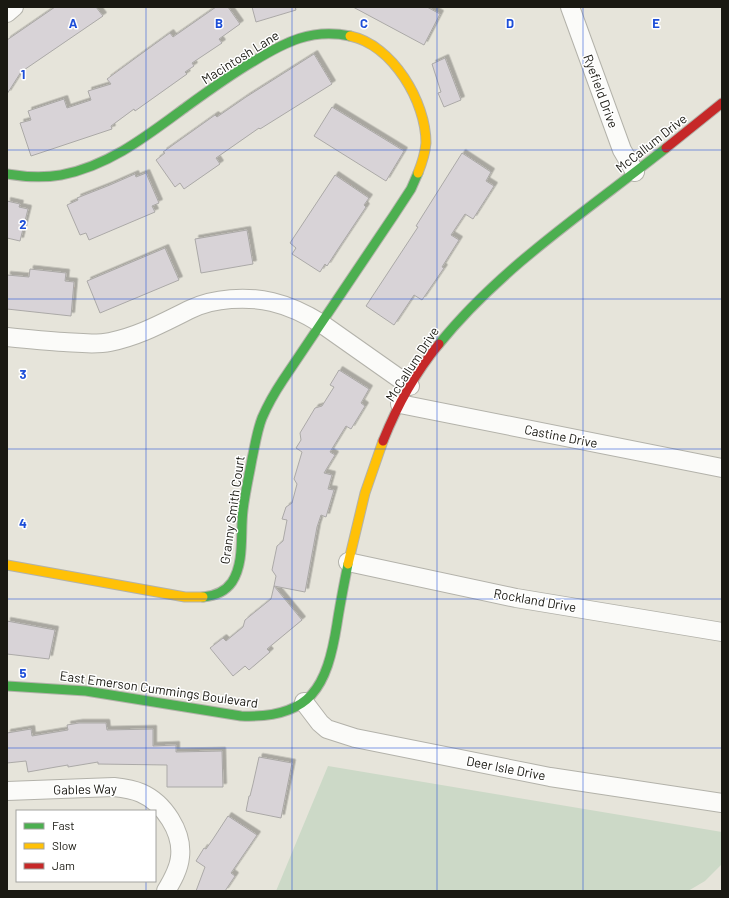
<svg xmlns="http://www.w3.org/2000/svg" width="729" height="898" viewBox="0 0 729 898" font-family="Barlow,sans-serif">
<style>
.green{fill:#ccd9c7}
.building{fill:#d8d3d7;stroke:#aba9a7;filter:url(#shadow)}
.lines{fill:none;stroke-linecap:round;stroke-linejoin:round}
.street-casing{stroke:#b3b2aa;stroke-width:20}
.fast-casing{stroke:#b3b2aa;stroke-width:11}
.slow-casing{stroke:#b3b2aa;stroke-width:11}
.jam-casing{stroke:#b3b2aa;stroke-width:11}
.street{stroke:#fbfbf9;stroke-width:18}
.fast{stroke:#4caf50;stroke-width:9}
.slow{stroke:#ffc107;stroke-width:9}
.jam{stroke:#c62828;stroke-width:9}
.grid{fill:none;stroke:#1d4ed8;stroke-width:1;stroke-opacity:0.55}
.labels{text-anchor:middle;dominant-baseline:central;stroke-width:3;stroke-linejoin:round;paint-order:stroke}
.street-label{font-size:13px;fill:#1a1912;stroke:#fff}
.grid-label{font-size:13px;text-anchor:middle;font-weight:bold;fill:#1d4ed8;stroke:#fff;stroke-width:3;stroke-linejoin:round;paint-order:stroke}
</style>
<defs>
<filter id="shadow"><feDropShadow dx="3.5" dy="-3.5" stdDeviation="0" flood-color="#0004"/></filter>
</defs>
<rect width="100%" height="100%" fill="#e6e4da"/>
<path class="green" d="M328,766L722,832V864L705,881L688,891H276Z"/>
<g class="building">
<path d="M55,7H96L103,16L21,72L7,94V40Z"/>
<path d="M216,7H228L240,24L219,39L222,43L192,63L194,66L185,72L187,74L135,111L134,109L111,126L112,129L31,156L20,123L31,120L28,111L64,99L67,108L91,100L88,91L111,84L107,79L141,54L170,33L173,37Z"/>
<path d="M252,7H295L296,10L256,22Z"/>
<path d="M353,7H427L440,14L424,45Z"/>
<path d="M314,54L332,84L260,129L259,128L216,158L220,164L184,189L180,183L175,187L156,160L165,153L163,152L215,115L217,117L246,97Z"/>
<path d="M445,58L461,100L444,107L438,93L441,92L432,64Z"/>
<path d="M332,107L404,151L386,181L314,136Z"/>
<path d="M462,153L491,172L486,181L494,186L473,219L465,214L451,235L459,240L442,267L444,268L422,300L414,295L394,325L366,306L418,227L416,226Z"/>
<path d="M146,173L159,203L152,206L155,212L89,240L86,233L80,235L67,205L78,200L77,198L110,185L135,174L136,177Z"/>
<path d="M335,175L369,198L364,205L366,207L338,249L327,266L325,264L320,272L292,254L296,248L290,243Z"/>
<path d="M7,201L20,204L19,207L28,209L20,241L7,238Z"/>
<path d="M247,230L253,264L201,273L195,239Z"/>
<path d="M165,248L179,280L100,313L87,281Z"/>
<path d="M30,269L66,273L65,281L74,282L71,316L7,309V275L29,277Z"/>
<path d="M339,370L369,389L361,403L365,406L351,429L346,426L330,452L335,455L324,473L332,475L328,489L334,490L326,517L321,515L317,527L305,592L274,586L276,576L272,570L277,546L283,541L287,520L282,519L286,507L292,503L297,484L294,479L302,452L296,448L301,440L300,433L315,408L322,406L327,398L334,387L330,385Z"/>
<path d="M274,586L302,620L267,649L270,652L249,670L245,666L233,676L210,648L223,638L226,641L243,627L245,620L271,599Z"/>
<path d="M7,621L55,630L49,659L7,654Z"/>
<path d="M79,723H106L107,730L153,729V746L176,745V752L222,751L223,787H167V765L98,764V762L68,767V765L56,767L28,772L26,761L7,763V733L31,729L32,736L68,730L67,725Z"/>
<path d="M259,757L292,763L281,818L246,811L249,796H250L253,784Z"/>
<path d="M228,816L257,835L231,873L235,876L225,891H196L205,867L196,861L204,848L206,849L213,839Z"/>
</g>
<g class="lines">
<g class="street-casing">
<g id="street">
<path d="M570,7L622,150L635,172"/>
<path d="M7,13L14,7"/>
<path d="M7,337C26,339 45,341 64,342C80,343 95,345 110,342C140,336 164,322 191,309C214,298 247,296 272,302C289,306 306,314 322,324L410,386"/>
<path d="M400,404L722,468"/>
<path d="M348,562L516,598L722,632"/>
<path d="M304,702L320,723L327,729L355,738L550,777L722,803"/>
<path d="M7,791L114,787C123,788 132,789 141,793C164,803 183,832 180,857C179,869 172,881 166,891"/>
</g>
</g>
<g class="fast-casing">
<g id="fast">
<path d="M7,174C25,177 43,178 61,175C109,166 148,135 186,107C208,91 230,75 254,61C285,42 312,28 350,36"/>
<path d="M439,344C501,267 589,209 666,148"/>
<path d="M203,597C214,596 225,592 232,582C245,562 240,533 243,510C245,493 249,476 252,459C255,445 257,431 262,418C268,404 275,392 283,380L394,215L411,189L418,173"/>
<path d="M7,686L86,691L241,716C311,719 327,687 337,624C340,604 344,584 348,564"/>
</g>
</g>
<g class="slow-casing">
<g id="slow">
<path d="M350,36C393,45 426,102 426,143C425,154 422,163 418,173"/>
<path d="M348,564L365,493L383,441"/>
<path d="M7,565L185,597H203"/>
</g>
</g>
<g class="jam-casing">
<g id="jam">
<path d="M666,148L722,103"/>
<path d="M383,441C397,406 415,373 439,344"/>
</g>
</g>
<use href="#street" class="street"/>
<use href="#fast" class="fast"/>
<use href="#slow" class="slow"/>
<use href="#jam" class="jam"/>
</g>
<path class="grid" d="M146,7V811M292,7V891M437,7V891M583,7V891M7,150H722M7,299H722M7,449H722M7,599H722M7,748H722M146,881V891"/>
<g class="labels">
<g class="street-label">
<text transform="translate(240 57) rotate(-32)">Macintosh Lane</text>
<text transform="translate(601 91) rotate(70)">Ryefield Drive</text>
<text transform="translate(651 143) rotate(-38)">McCallum Drive</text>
<text transform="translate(412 364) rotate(-57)">McCallum Drive</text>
<text transform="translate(561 436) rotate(11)">Castine Drive</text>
<text transform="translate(232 510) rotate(-82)">Granny Smith Court</text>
<text transform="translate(535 600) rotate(10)">Rockland Drive</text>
<text transform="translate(159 689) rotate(8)">East Emerson Cummings Boulevard</text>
<text transform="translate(506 768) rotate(11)">Deer Isle Drive</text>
<text transform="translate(85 789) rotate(-1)">Gables Way</text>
</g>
</g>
<g class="grid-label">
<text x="73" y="28">A</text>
<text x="219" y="28">B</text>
<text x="364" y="28">C</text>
<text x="510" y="28">D</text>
<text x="656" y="28">E</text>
<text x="23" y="79">1</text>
<text x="23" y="229">2</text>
<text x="23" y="379">3</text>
<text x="23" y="528">4</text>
<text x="23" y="678">5</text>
</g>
<rect width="729" height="898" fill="none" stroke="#1a1912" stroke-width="16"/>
<rect x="16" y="810" width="140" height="72" fill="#ffffff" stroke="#a3a3a0"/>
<rect x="24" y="823" width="20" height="6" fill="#4caf50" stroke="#a3a3a0"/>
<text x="52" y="830" font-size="12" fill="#1a1912">Fast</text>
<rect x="24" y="843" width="20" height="6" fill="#ffc107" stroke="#a3a3a0"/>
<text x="52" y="850" font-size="12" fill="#1a1912">Slow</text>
<rect x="24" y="863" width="20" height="6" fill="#c62828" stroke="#a3a3a0"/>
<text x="52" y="870" font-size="12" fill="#1a1912">Jam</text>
</svg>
